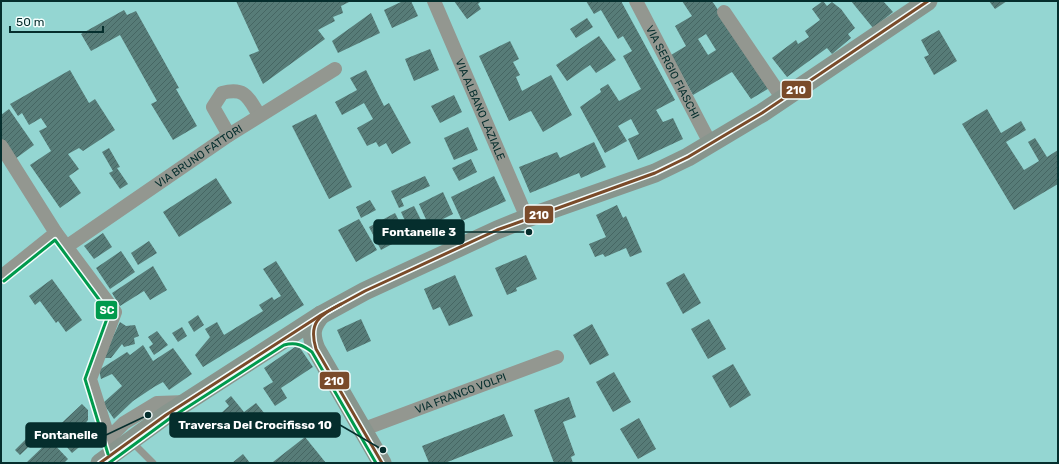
<svg xmlns="http://www.w3.org/2000/svg" width="1059" height="464" viewBox="0 0 1059 464" font-family="Rubik,sans-serif">
<style>
.building{fill:url(#building-hatch);fill-rule:evenodd}
.lines{fill:none;stroke-linecap:round;stroke-linejoin:round}
.service{stroke:#939790;stroke-width:7}
.minor{stroke:#939790;stroke-width:14}
.secondary{stroke:#88958d;stroke-width:19}
.bus-1-casing{stroke:#f3fdfc;stroke-width:6}
.bus-2-casing{stroke:#f3fdfc;stroke-width:6}
.bus-1{stroke:#7a4b2a;stroke-width:3}
.bus-2{stroke:#009a4d;stroke-width:3}
.labels{text-anchor:middle;dominant-baseline:central;stroke-width:4;stroke-linejoin:round;paint-order:stroke}
.street-label{font-size:11px;fill:#052e2d;stroke:#f3fdfc}
.leader{fill:none;stroke:#052e2d;stroke-width:1.5}
.callout-dot{fill:#052e2d;stroke:#f3fdfc;stroke-width:1.5}
.callout{fill:#052e2d;stroke:#052e2d;stroke-width:1.5}
.callout-label{font-size:12px;text-anchor:middle;font-weight:bold;fill:#fff}
.line-badge{stroke:#f3fdfc;stroke-width:1.5}
.badge-label{font-size:11px;text-anchor:middle;font-weight:bold;fill:#fff}
</style>
<defs>
<pattern id="building-hatch" width="6" height="6" patternUnits="userSpaceOnUse"><rect width="6" height="6" fill="#577c78"/><path d="M-1 1l2-2M0 6l6-6M5 7l2-2" fill="none" stroke="#466663"/></pattern>
</defs>
<rect width="100%" height="100%" fill="#94d6d2"/>
<g class="building">
<path d="M236,1H351L341,6L343,13L333,17L335,21L318,30L325,39L263,84L249,55L259,51Z"/>
<path d="M403,1H411L418,16L392,28L384,10Z"/>
<path d="M454,1H481L478,4L481,9L467,19Z"/>
<path d="M586,1H621L675,100L656,110L663,122L673,118L683,139L638,160L628,139L639,134L631,119L618,126L627,141L605,153L580,107L601,92L600,89L608,84L619,101L641,89L623,56L632,51L623,36L618,39L601,10L594,14Z"/>
<path d="M682,1H712L771,87L751,99L732,72L693,95L671,55L686,46L675,26L692,16ZM706,34L716,50L708,55L698,39Z"/>
<path d="M823,1L827,6L832,2L841,9L855,28L848,34L851,38L832,54L827,48L787,77L772,58L796,40L798,44L809,37L805,31L820,20L812,9Z"/>
<path d="M851,1H883L893,12L873,28Z"/>
<path d="M989,1H1007L995,9Z"/>
<path d="M124,10L127,15L136,11L179,88L176,89L197,126L173,140L151,104L157,101L120,35L91,51L81,34Z"/>
<path d="M371,13L380,33L338,53L332,41Z"/>
<path d="M587,18L593,27L576,38L570,29Z"/>
<path d="M939,30L957,61L934,75L924,57L929,55L921,40Z"/>
<path d="M599,36L616,60L596,73L590,65L567,81L556,65Z"/>
<path d="M510,41L519,59L513,62L520,75L516,77L522,91L551,75L572,115L543,132L531,111L509,121L479,56Z"/>
<path d="M430,49L439,70L414,81L405,59Z"/>
<path d="M70,70L89,103L95,99L115,130L83,151L79,148L68,154L79,169L69,176L81,193L60,208L30,165L51,151L39,131L47,127L41,118L29,125L22,113L18,116L10,104Z"/>
<path d="M366,70L384,106L389,103L411,143L392,154L386,143L379,147L376,142L367,146L357,128L373,119L364,103L342,115L335,102L357,90L350,78Z"/>
<path d="M454,95L462,112L440,123L431,106Z"/>
<path d="M9,109L34,145L15,159L1,139V115Z"/>
<path d="M987,109L1001,133L1021,121L1026,130L1006,142L1024,170L1039,161L1028,142L1035,138L1047,157L1058,150V184L1014,210L962,124Z"/>
<path d="M316,114L352,187L329,199L292,126Z"/>
<path d="M468,127L478,150L454,160L444,138Z"/>
<path d="M594,142L606,167L581,178L579,173L530,193L519,167L557,152L560,158Z"/>
<path d="M109,148L120,167L117,168L128,184L120,189L109,173L113,171L102,152Z"/>
<path d="M471,159L477,172L459,181L452,168Z"/>
<path d="M425,176L430,186L401,199L404,206L399,208L391,191Z"/>
<path d="M494,176L506,201L462,221L451,197Z"/>
<path d="M216,178L232,203L179,237L163,212Z"/>
<path d="M443,192L453,214L429,226L419,204Z"/>
<path d="M370,200L376,210L361,218L356,207Z"/>
<path d="M617,205L623,218L626,216L642,252L630,257L626,248L605,257L603,254L595,257L589,244L606,237L596,215Z"/>
<path d="M414,206L425,228L411,234L401,212Z"/>
<path d="M395,213L407,236L381,250L369,227Z"/>
<path d="M359,219L377,250L356,262L338,230Z"/>
<path d="M103,233L112,247L94,259L84,246Z"/>
<path d="M149,241L157,253L138,265L131,253Z"/>
<path d="M121,251L135,272L110,289L96,268Z"/>
<path d="M526,255L537,279L516,288L517,291L507,295L495,268Z"/>
<path d="M276,261L304,305L203,367L195,355L210,337L205,329L217,322L224,335L263,311L259,305L272,297L274,300L281,296L263,269Z"/>
<path d="M153,266L167,290L150,300L144,291L120,306L112,293Z"/>
<path d="M684,273L701,303L683,314L666,283Z"/>
<path d="M455,275L473,316L449,326L440,307L433,310L424,289Z"/>
<path d="M52,279L82,320L66,332L58,321L56,323L40,301L35,305L29,296Z"/>
<path d="M198,315L204,325L194,332L188,322Z"/>
<path d="M361,319L371,341L347,352L337,330Z"/>
<path d="M709,319L726,349L708,359L691,329Z"/>
<path d="M120,322L126,326L135,325L139,336L134,338L135,344L124,347L122,344L111,358H103Z"/>
<path d="M592,324L609,355L590,365L573,335Z"/>
<path d="M182,327L187,336L178,342L172,333Z"/>
<path d="M157,331L168,345L154,355L149,347L153,344L148,337Z"/>
<path d="M143,345L153,361L173,348L192,374L169,390L163,382L154,387L133,401L114,419L103,403L122,386L112,374L101,379L99,370L127,352L130,355Z"/>
<path d="M298,345L313,367L281,388L287,398L275,406L263,388L273,382L264,368Z"/>
<path d="M733,364L751,395L730,408L712,376Z"/>
<path d="M614,372L631,402L613,412L596,382Z"/>
<path d="M231,396L244,412L256,403L274,425L259,437L249,425L236,435L219,415L229,406L225,401Z"/>
<path d="M569,397L576,417L563,422L575,455L571,457L573,463H554L534,410Z"/>
<path d="M82,404L88,410V420L84,425L87,428L89,439L72,453L53,431Z"/>
<path d="M504,414L513,436L445,463H429L422,446Z"/>
<path d="M639,418L656,449L638,459L620,429Z"/>
<path d="M31,434L36,440L20,455L15,450Z"/>
<path d="M305,437L326,463H274L273,462Z"/>
<path d="M50,440L68,459L64,463H26Z"/>
<path d="M243,454L250,463H232Z"/>
</g>
<g class="lines">
<path class="service" d="M131,441L153,463"/>
<g class="minor">
<path id="s1" d="M434,1L527,218"/>
<path id="s2" d="M636,1L710,143"/>
<path d="M724,12L783,99"/>
<path d="M229,135L213,107L222,93C245,87 248,97 259,115"/>
<path d="M1,146L56,233L115,312L90,379L113,452"/>
<path id="s3" d="M66,247L229,135L335,69"/>
<path d="M1,277L56,233"/>
<path id="s4" d="M364,429L557,357"/>
<path d="M109,438L124,423L157,403L186,402"/>
</g>
<g class="secondary">
<path d="M321,315C311,327 310,334 316,349L382,463"/>
<path d="M100,463L166,415L321,315L365,291L497,230L527,218L655,173L688,157L762,113L928,1"/>
</g>
<g class="bus-1-casing">
<g id="bus-1">
<path d="M341,304C319,316 308,322 316,349L382,463"/>
<path d="M100,463L166,415L321,315L365,291L497,230L655,173L688,157L762,113L928,1"/>
</g>
</g>
<g class="bus-2-casing">
<g id="bus-2">
<path d="M4,281L55,240L109,313L85,379L108,454"/>
<path d="M109,463L169,419L284,345C296,342 303,345 312,352L376,463"/>
</g>
</g>
<use href="#bus-1" class="bus-1"/>
<use href="#bus-2" class="bus-2"/>
</g>
<g class="labels">
<g class="street-label">
<text stroke="none"><textPath href="#s2" startOffset="80">VIA SERGIO FIASCHI</textPath></text>
<text stroke="none"><textPath href="#s1" startOffset="118">VIA ALBANO LAZIALE</textPath></text>
<text stroke="none"><textPath href="#s3" startOffset="161">VIA BRUNO FATTORI</textPath></text>
<text stroke="none"><textPath href="#s4" startOffset="103">VIA FRANCO VOLPI</textPath></text>
</g>
</g>
<path class="leader" d="M529 232L464 232M383 450L340 425M148 415L106 435"/>
<g class="callout-dot">
<circle cx="529" cy="232" r="4"/>
<circle cx="383" cy="450" r="4"/>
<circle cx="148" cy="415" r="4"/>
</g>
<g class="callout">
<rect x="374" y="220" width="90" height="24" rx="4"/>
<rect x="170" y="413" width="170" height="24" rx="4"/>
<rect x="26" y="423" width="80" height="24" rx="4"/>
</g>
<g class="callout-label">
<text x="419" y="236">Fontanelle 3</text>
<text x="255" y="429">Traversa Del Crocifisso 10</text>
<text x="66" y="439">Fontanelle</text>
</g>
<g class="line-badge">
<rect x="781" y="80" width="31" height="19" rx="4" fill="#7a4b2a"/>
<rect x="524" y="205" width="30" height="19" rx="4" fill="#7a4b2a"/>
<rect x="95" y="300" width="23" height="20" rx="4" fill="#009a4d"/>
<rect x="319" y="371" width="31" height="19" rx="4" fill="#7a4b2a"/>
</g>
<g class="badge-label">
<text x="796" y="94">210</text>
<text x="539" y="219">210</text>
<text x="107" y="314">SC</text>
<text x="334" y="385">210</text>
</g>
<rect width="1059" height="464" fill="none" stroke="#052e2d" stroke-width="4"/>
<path d="M10 26v6h93v-6" fill="none" stroke="#052e2d" stroke-width="2"/>
<text x="16" y="26" font-size="12" fill="#052e2d" stroke="#f3fdfc" stroke-width="3" paint-order="stroke">50 m</text>
</svg>
